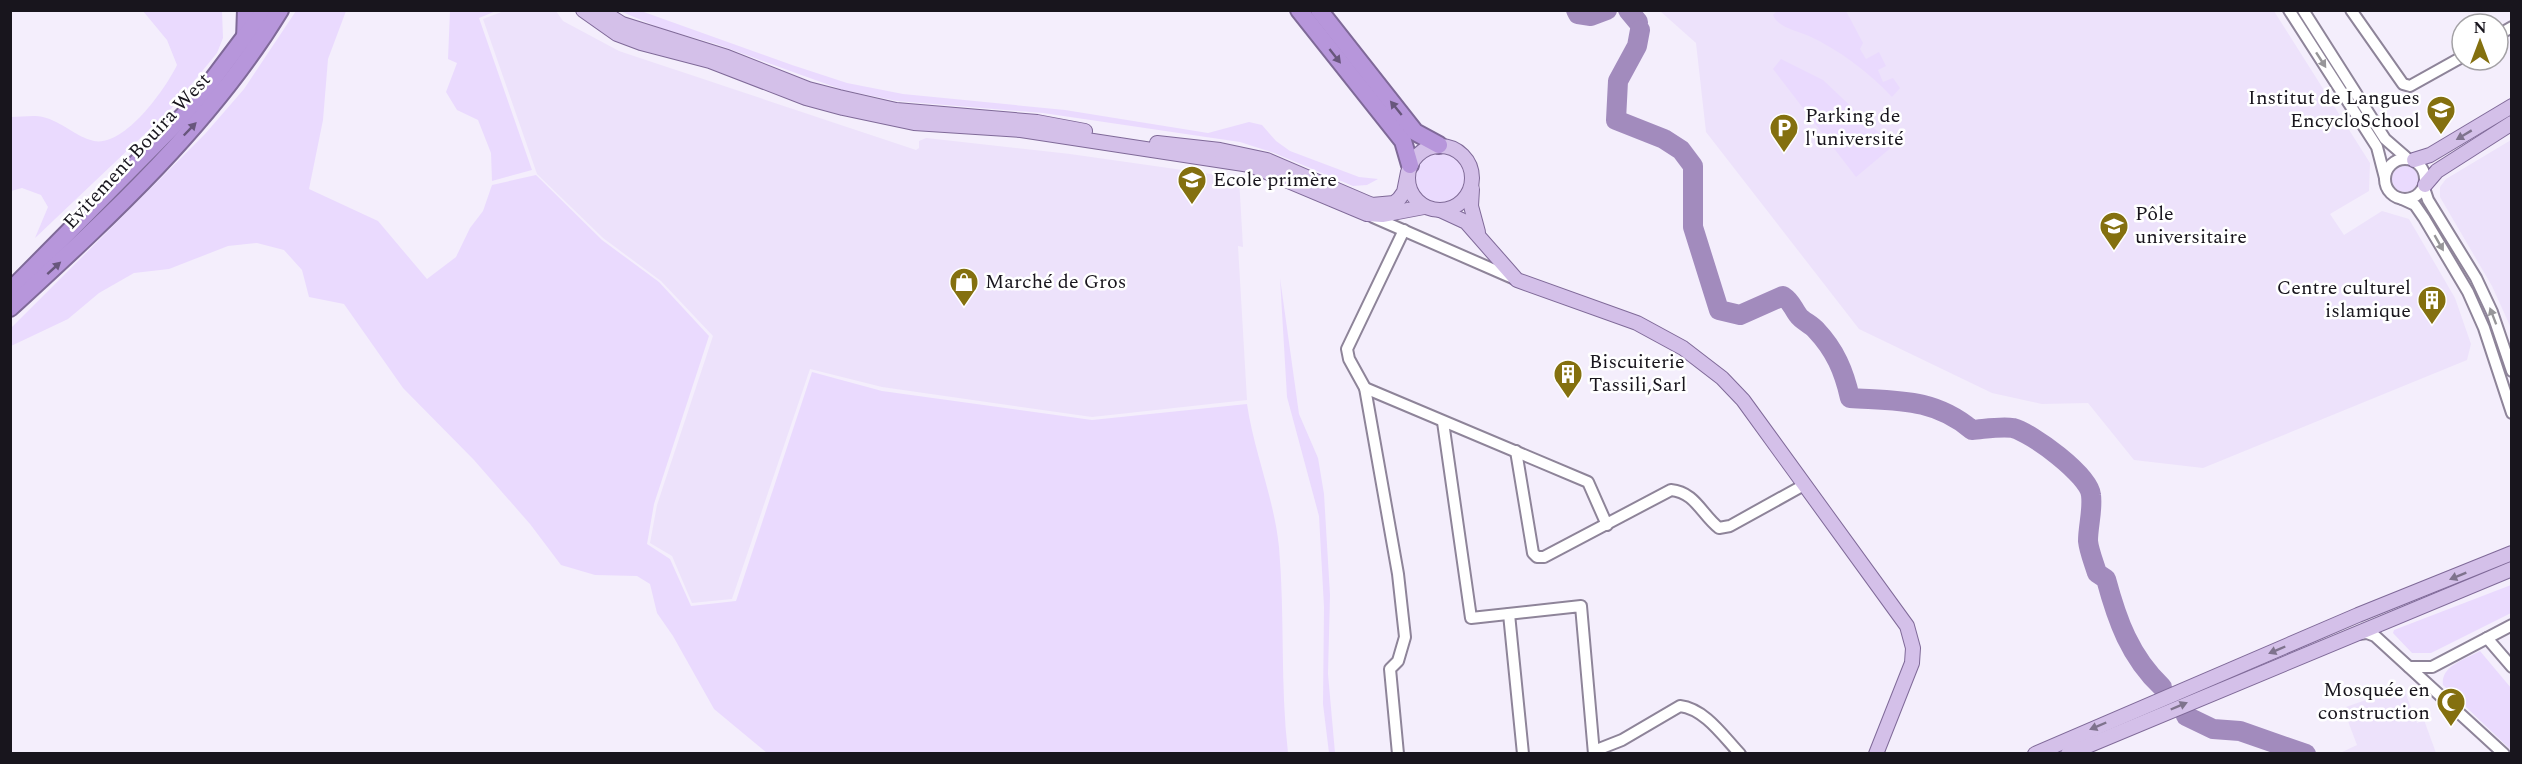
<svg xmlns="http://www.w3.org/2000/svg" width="2522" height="764" viewBox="0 0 2522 764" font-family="Spectral,serif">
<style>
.built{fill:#ede2fb}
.green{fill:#eadafe}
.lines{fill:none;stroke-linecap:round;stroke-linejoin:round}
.river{stroke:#a28bbd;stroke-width:20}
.minor-casing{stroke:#8e8499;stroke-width:14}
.major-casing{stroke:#7f6998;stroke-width:16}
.highway-casing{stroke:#7f6998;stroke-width:20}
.minor{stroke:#fff;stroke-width:10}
.major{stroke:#d4c0e9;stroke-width:14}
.highway{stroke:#b796db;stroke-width:16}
.oneway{fill:#68567c}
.oneway2{fill:#979699}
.oneway3{fill:#7f738d}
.labels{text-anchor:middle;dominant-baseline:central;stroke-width:5;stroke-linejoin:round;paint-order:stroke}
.poi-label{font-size:20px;fill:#18151d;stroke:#fff;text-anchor:start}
.street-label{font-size:20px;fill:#18151d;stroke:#fff}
</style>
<rect width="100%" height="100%" fill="#f4eefc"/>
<g class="built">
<path d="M504,11H556L563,21L619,51L916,150L919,148V141L926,138L1070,154L1239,178L1243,247L1238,246L1247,400L1092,417L882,387L810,369L732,599L692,603L672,556L650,543L657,505L713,336L661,281L603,238L537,174L483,19Z"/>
<path d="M1660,11H2274L2370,163L2369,191L2330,214L2344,235L2382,211L2409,219L2455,298L2471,344L2467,360L2203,468L2134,460L2088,403L2042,404L1992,393L1859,329L1706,132L1696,43Z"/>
<path d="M2511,140V328L2492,286L2440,197V187L2446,179Z"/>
<path d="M2403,687L2417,723L2424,720L2436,753H2340L2357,745L2343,708Z"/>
</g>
<g class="green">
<path d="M1778,10L1846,11L1863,43L1860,49L1866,59L1879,52L1886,66L1878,70L1883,82L1893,78L1900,88L1892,97C1869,72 1839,50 1809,36C1798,31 1778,28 1773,15Z"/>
<path d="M143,11H222L223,38L217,53L171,109L35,238L48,207L41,195L22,188L11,191V117C21,117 34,115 43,117C61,121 76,137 94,141C125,147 166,88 177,65L167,40Z"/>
<path d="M296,11H346L328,59L323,120L309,189L378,221L427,279L456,257L470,228L483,211L492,185L536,175L602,240L659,282L709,336L654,504L647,544L670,559L691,606L736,601L812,372L882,391L1092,420L1247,404C1254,452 1274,498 1279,547C1285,616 1280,685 1288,753H767L714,709L673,636L657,613L650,584L637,576L595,575L561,565L530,524L474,460L403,388L344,304L309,297L302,270L284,250L257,243L228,246L169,269L134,273L99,293L68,319L11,346V328L205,134L244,89Z"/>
<path d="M450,11H496L479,18L532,170L492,181L491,153L478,120L457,110L446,92L457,63L448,59Z"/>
<path d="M620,11H641L792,65L847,83L903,94L1065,110L1208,133L1249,122L1262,125L1276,141L1290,151L1359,177L1378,179L1367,185L1353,186L1274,153L1240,142L1043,113L897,101L843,90L716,44L660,28Z"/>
<path d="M1781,59L1823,80L1893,146L1856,177L1773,69Z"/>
<circle cx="1440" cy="178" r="24"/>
<circle cx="2405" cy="179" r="13"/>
<path d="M1280,278L1299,414L1318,458L1324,494L1330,595L1328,674L1335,753H1329L1323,704L1324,607L1319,516L1287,397Z"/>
<path d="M2511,585V613L2431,653H2412L2393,633L2394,630Z"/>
<path d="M2480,651L2511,688V750L2443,685C2440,666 2466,659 2480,651Z"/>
</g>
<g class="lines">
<g class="river">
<path d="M1576,10L1578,14L1591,16L1607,10"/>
<path d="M1628,10L1638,22"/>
<path d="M1640,30L1637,46L1618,81L1616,120L1664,139L1681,150L1693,166V227L1719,310L1740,315L1783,296C1792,302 1792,307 1798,315C1802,321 1811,324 1816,330C1835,350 1844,371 1850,398C1897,401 1934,398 1972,430C1985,429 2001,426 2013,428C2032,433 2089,475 2091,495C2093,510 2088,526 2088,541C2089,551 2094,563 2097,573L2106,579C2117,620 2130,657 2162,687"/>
<path d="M2186,716L2213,729L2240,731L2306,754"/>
</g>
<g class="minor-casing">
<g id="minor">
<path d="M2289,10L2377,147L2385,178"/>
<path d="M2303,10L2385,139L2408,159"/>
<path d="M2351,10L2403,84L2410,86L2462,57"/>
<path d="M2498,35L2512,27"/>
<circle cx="2405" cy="179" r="20"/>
<path d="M2424,188L2428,200L2476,278L2492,312L2512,371"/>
<path d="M2402,199L2415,205L2424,218L2468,292L2484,328L2512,413"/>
<path d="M1373,217L1515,279"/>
<path d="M1365,388L1588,482L1607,525"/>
<path d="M1443,422L1471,618L1581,606L1594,754"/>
<path d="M1516,451L1533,553L1537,557H1544L1671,490C1695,492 1702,515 1719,528L1730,526L1804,485"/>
<path d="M1509,614L1523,754"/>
<path d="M2358,634L2367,633L2375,636L2504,754"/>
<path d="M2487,638L2512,667"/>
<path d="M2409,667H2432L2512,625"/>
<path d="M1594,751L1622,740L1680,706C1705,709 1723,736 1740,754"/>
<path d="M1398,754L1390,669L1398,661L1405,637L1398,574L1365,388L1349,359L1347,349L1404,230"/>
</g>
</g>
<g class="major-casing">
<g id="major">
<path d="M583,10L617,34L641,43L710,61L806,98L843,108L914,123L1021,130L1250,165L1367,214L1382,215L1424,207"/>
<path d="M600,10L622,24L727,57L808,89L839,97L896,110L1037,122L1085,131"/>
<path d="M1157,143L1220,150L1267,160L1372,205L1394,203L1399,199L1404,192L1408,172"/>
<circle cx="1440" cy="178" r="32"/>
<path d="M2414,160L2430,155L2512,106"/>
<path d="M2425,185L2437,171L2512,123"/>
<path d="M1472,189L1471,206L1478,232"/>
<path d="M1440,210L1466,222L1517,280L1637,323L1683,348L1722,378L1743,400L1907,626L1913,648L1912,663L1876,754"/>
<path d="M2035,754L2358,615L2512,553"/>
<path d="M2068,754L2512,569"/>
</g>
</g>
<g class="highway-casing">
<g id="highway">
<path d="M1299,10L1403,141L1410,165"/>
<path d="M1319,10L1415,132L1439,145"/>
<path d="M245,39L246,10"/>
<path d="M10,291L192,107L265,10"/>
<path d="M10,308C108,218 211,124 280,10"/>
</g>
</g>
<use href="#minor" class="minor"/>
<use href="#major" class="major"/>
<use href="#highway" class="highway"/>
</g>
<defs><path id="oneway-solid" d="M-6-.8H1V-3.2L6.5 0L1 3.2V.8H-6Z" transform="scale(1.5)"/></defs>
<g class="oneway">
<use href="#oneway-solid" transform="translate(1335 56) rotate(52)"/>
<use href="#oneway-solid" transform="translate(1396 108) rotate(-129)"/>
<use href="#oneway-solid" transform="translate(190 129) rotate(-46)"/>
<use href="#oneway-solid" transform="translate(54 268) rotate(-42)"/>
</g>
<g class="oneway2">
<use href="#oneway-solid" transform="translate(2321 60) rotate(57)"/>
<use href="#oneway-solid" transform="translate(2439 243) rotate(60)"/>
<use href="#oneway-solid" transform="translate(2493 316) rotate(-111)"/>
</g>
<g class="oneway3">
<use href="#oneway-solid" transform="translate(2464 135) rotate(149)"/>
<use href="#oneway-solid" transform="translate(2458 576) rotate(158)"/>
<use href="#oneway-solid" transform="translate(2277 650) rotate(157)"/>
<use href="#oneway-solid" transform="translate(2179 706) rotate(-23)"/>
<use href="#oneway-solid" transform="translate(2098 726) rotate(157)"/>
</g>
<defs>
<g id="school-pin" transform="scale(1.5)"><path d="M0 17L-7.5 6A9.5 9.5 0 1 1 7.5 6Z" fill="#84700f" stroke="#fff"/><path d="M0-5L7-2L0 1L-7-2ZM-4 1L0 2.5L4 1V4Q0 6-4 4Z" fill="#fff"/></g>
<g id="parking-pin" transform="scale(1.5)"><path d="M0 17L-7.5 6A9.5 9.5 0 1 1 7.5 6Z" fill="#84700f" stroke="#fff"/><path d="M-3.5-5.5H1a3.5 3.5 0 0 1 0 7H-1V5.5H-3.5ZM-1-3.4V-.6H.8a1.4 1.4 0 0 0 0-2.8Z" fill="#fff"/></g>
<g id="university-pin" transform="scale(1.5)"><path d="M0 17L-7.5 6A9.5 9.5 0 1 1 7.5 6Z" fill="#84700f" stroke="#fff"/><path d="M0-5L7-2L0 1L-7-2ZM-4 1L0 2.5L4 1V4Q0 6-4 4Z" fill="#fff"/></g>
<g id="shop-pin" transform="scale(1.5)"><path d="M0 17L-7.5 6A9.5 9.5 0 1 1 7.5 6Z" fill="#84700f" stroke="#fff"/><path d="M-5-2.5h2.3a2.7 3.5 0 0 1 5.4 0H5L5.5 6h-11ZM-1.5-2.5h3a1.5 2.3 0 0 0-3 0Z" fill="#fff"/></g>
<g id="building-pin" transform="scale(1.5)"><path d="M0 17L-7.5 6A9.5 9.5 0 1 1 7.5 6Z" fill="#84700f" stroke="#fff"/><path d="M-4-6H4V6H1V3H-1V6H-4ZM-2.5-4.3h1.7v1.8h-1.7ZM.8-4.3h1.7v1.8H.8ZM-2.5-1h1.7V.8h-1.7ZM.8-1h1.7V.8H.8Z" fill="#fff"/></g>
<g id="mosque-pin" transform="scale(1.5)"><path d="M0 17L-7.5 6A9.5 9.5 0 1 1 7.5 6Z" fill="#84700f" stroke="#fff"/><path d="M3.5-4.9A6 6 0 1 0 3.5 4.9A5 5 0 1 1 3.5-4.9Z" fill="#fff"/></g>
</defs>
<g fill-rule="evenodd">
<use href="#school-pin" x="2441" y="110"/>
<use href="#parking-pin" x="1784" y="128"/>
<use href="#school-pin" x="1192" y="180"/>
<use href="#university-pin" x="2114" y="226"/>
<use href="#shop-pin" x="964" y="282"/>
<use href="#building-pin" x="2432" y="300"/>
<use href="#building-pin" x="1568" y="374"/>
<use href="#mosque-pin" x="2451" y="702"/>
</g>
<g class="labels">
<g class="poi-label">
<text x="2420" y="98" text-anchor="end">Institut de Langues<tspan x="2420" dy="23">EncycloSchool</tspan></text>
<text x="1805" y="116">Parking de<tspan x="1805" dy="23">l'université</tspan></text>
<text x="1213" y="180">Ecole primère</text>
<text x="2135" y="214">Pôle<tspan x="2135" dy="23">universitaire</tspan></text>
<text x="985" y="282">Marché de Gros</text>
<text x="2411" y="288" text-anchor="end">Centre culturel<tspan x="2411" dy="23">islamique</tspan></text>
<text x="1589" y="362">Biscuiterie<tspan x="1589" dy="23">Tassili,Sarl</tspan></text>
<text x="2430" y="690" text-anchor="end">Mosquée en<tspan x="2430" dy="23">construction</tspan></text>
</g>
<g class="street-label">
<text transform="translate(137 151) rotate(-47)">Evitement Bouira West</text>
</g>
</g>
<rect width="2522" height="764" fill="none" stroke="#18151d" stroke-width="24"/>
<g transform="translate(2480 42)"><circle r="28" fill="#ffffff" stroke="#a3a1a5" stroke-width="1.5"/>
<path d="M0-4.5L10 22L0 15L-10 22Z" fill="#84700f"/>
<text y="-9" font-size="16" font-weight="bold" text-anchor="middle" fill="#18151d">N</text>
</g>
</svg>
